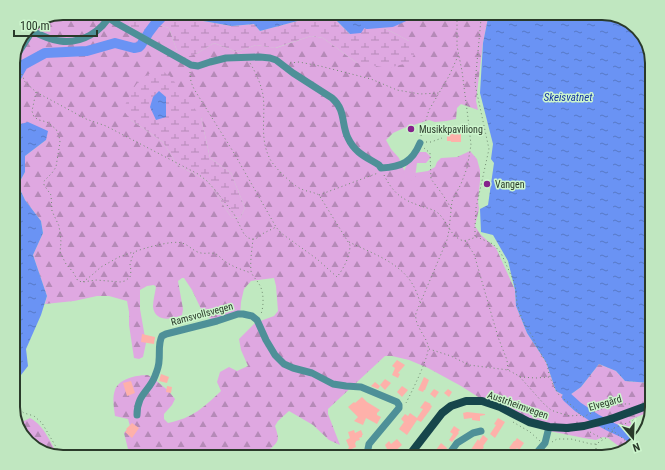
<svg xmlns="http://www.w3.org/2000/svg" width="665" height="470" viewBox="0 0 665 470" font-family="'Roboto Condensed',sans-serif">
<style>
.forest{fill:url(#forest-firs);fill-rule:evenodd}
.wetland{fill:url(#wetland-marsh)}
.park{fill:#dfa8e1}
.water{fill:url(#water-ripples)}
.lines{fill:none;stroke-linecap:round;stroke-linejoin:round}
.river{stroke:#6a93f4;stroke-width:10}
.building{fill:#feb1aa}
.path{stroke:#708b70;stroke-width:1;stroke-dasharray:1 3;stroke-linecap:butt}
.minor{stroke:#4e9098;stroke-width:7}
.major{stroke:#16464b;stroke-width:8}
.path-bridge{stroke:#708b70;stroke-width:1;stroke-dasharray:1 3;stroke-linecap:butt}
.major-bridge{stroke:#16464b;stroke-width:8}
.poi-dot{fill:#85228b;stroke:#cdf6cd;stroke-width:1.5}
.labels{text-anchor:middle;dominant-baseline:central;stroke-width:3;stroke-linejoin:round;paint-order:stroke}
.poi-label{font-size:10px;fill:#2a3a2a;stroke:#cdf6cd;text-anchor:start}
.street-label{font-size:10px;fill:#2a3a2a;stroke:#cdf6cd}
.water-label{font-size:11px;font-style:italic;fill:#1434a3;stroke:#cdf6cd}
.rim{fill:none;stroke:#2a3a2a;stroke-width:2}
</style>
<defs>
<pattern id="forest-firs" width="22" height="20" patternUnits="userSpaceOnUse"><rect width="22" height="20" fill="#dfa8e1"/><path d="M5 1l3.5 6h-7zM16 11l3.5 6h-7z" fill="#b58ab7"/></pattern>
<pattern id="wetland-marsh" width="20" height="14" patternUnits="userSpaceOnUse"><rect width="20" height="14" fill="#dfa8e1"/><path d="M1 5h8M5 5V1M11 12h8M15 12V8" fill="none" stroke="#b58ab7"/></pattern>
<pattern id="water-ripples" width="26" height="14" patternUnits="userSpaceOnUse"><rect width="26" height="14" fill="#6a93f4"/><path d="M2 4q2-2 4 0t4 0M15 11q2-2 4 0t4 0" fill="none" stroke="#5779c6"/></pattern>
</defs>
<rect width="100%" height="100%" fill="#c0e9c0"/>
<g class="forest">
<path d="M63,13H127L131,31L155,24L169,28L177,51L196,54L214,43L237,52L256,45L276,48L311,36L323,38L357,63L409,41L379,25L374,16L385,13H489L483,43L476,101L478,110L461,104L457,108L456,119L446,121L435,122L429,120L404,128L393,133L386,140L391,149L399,158L404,170L408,174L428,171L435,167L437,162L441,158L457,157L470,151L477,159L480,170V181L478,201L479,209L475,226L481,235L496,248L515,290L516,306L527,333L546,362L556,391L567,397L581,387L599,364L616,371L625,381L650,383H652V407L651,411L630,420L634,429L642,437L625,451L608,438L603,437L596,440L584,438L544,430L514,412L483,400L461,386L428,368L409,360L392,356H385L328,409V414L340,445L329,440L313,425L289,411L278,421L275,426C280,441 279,441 268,451L267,457H130L124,433L130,426L128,419L115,416C114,408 112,398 115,390C119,378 138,375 148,375C158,382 168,389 175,399L172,405L164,414V419L168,423C193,418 204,407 221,391L217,382L220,372L229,367L237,371L248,366L241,350L239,339L254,324L263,320L274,316L278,311L276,286L274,278L251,281L244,289L241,302L240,316L216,322L208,317L201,309L192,290L184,278H182L178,281L183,309L182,315C171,320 155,322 153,307C153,300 155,293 156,287L154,285L147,286L140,290V309L146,343L143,357L139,359L134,358L129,325V312L127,301L109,296H97L74,301L45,304L47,296L33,255L43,233L41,221L25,200L18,185L25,172V156L46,140L13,126V59L30,26ZM201,117L210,158L231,173L245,208L240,218L231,217L208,181L177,165L163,142L131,120Z"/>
<path d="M30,418C45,426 50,443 59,456L33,447L20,423Z"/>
</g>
<g class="wetland">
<path d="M127,13H165L161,17L177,13H191L203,21L232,26L254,24L260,31L305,19H335L350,34L367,24L365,13H373L379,25L409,41L414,55L408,63L388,68L357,63L323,38L311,36L275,48L256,45L237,52L214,43L196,54L184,58L177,51L169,28C153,23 155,24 141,33L131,31Z"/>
<path d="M161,70L170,76L201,117L210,158L231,173L245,208L240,218L231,217L208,181L177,165L163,142L131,120L123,110C129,97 135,80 149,74C153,72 157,71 161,70Z"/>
</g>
<path class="park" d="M419,152H426L431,157L426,163H417L415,178L411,181L403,176C405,164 411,160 419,152Z"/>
<g class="water">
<path d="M191,13H365L367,24L361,33L350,34L335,19H305L260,31L254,24L232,26L203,21Z"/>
<path d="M489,13H602L632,23L647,41L652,63V383H650L625,381L616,371L599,364L581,387L567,397L556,391L546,362L527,333L516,306L515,290L508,261L493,235L481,232L480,209L488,205L494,163L491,159L493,144L480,93L483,43Z"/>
<path d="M159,91L166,97V117L156,120L150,107L153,97Z"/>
<path d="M28,122L48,131L46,140L25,156V172L18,185L25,200L41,221L43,233L33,255L47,296L41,315L26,349L28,366L21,375L13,378V126Z"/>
</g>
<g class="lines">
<g class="river">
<path d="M367,24L392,22L412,13"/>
<path d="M13,87V83L23,65L45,53L87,51L115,43L134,48L139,47L141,45L149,32L155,24L161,18"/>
<path d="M567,397L578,407L596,419L611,427L626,434L636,442"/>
</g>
</g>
<g class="building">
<path d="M410,126L413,127L414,130L411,132L408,131L407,128Z"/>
<path d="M451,126L459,127V132L461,131V142H451V141H447V135L449,134V127Z"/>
<path d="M142,334L155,337L154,344L141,342Z"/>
<path d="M397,360L405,365L398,373L400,374L398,378L392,375L395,368L392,366Z"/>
<path d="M161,374L169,377L167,383L159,381Z"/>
<path d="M424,377L429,380L425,390H424L423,392L418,390Z"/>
<path d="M385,379L391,383L385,390L380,385Z"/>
<path d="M131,381L135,393L127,396L123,383Z"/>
<path d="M375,382L380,386L378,389L371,386Z"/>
<path d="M167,386L172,387L171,393L166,392Z"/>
<path d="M402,386L408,390L402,397L397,392Z"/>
<path d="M434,389L439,392L435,398L430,394Z"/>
<path d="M448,389L452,392L449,397L444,393Z"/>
<path d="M362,397L367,402L380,410L377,413V415L381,417L377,424L366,418L363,425L354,421L358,417L348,407L354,402L355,403Z"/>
<path d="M425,401L431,404L430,405L432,406L430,410L421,422L417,420L407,435L399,429L404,422L401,419L405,414L408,416L410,413L417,418L423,409L420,408Z"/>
<path d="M467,412L485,414V415L480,416V421L472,420V418L464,419L463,413Z"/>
<path d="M498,418L505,422L495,438L490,434L496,425L494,424Z"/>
<path d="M132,423L139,428L132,438L125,432L127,430L126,429Z"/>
<path d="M454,426L460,430L458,432L459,433L452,442L449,440L453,434L450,432Z"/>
<path d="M354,430L355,433L361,430L363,435H362V437L359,438L360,440L356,441V442L355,443L356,447L347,451L349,447L346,440L350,438L348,432Z"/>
<path d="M483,435L488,439L483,446L484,447L477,457H466L478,439L479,441Z"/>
<path d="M517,438L524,443L519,450L517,448L514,451L509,448L514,441H515Z"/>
<path d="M397,439L402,445L392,454H391L387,457H385L381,453L387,449L385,445L389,441L391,444Z"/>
<path d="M441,443L447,448L443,455L436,450Z"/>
</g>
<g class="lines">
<g class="path">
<path d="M17,63L25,82L36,92L86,119L106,126L198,174L207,181L216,191L234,214L244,234L248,238L253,239L257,238L262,234L276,227"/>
<path d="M290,63L299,62L320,66L371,79L397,90L420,94L439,93"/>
<path d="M190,72L191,82L194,89L234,153L276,227L281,233L317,259L337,277C344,268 350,256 350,245L319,195C312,191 304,192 296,186C289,181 274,167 270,159C259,138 266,116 263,95C261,84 256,73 250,63"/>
<path d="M36,92L32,111L34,117L39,120L47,122L56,129L59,136L60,142L56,167L52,173L44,181V185L51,195L52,211L59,226L60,233L61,242L60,252L66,264L73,272L78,281L83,282L96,280L120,282L125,281L130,277L131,271L130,264L134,252C144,248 173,240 182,243C189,245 194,252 201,253C206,254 211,252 216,254C220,256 222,260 226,262C233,267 243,270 251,273"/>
<path d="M421,136L429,110L449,76L458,56"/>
<path d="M426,142H431L442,138"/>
<path d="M424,148L430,153L431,179L443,195L451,208"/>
<path d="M384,175C393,193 402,200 421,206C426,208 433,209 438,213C447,221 449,233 459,239C465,243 471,238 477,237L493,244L501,253L515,284L517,303L521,316L525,325L533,337L535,343L547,364L549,374L553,385L559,395L576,409L580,415"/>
<path d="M319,195L378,173"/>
<path d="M475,236V227L476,208L489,149L475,84L481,19L480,13"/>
<path d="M253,239C252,249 250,261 251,271C252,276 257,280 259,284C264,291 264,306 261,314"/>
<path d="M465,241L474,254L498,337L507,360L508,370"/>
<path d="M349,242C371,253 400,262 413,285C416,290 418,296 420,302"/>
<path d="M83,282L92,275L101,267L119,257L133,252"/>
<path d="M429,349L451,356L469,365L508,370L519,376L544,404L551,410L556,412L570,416L580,415L583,418"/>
<path d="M520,377L536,378L549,377"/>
<path d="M406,403C411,393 431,354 428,345C424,333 414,325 416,313L447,240L449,230L452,201L461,184L467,168L471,145L468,118L462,71L457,46V13"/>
<path d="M13,405L24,413L34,416L42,423L62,457"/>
<path d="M583,417C597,410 615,403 631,404"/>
<path d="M513,422L530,432L540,441"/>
<path d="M604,428L611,429L632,446"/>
<path d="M614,428L632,421L637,417"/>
<path d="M590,432L603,439"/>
<path d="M552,442L557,439H571L591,444H596L609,436L612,432"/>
<path d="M596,444V457"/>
</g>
<g class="minor">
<path d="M109,18L118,24L191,65L198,66L210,62L226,58L260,57L270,58L276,60L293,73L332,98C346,110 341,124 348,138C355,153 366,157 379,165L381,168C402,167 412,162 420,143"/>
<path d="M28,29C38,34 49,40 60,41C81,44 102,32 111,13"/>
<path d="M15,57L18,53L32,31"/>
<path d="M137,415C137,394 149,392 155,376C157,371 159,366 159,361C160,353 158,343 162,336L166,334L217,321L238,314H243L252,316L257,320L266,340L275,355L284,364L293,368L312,373L333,384L346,386L361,387L397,402L399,405V408L369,444L368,449L369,453L374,457"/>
<path d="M447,457L457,443L473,433L481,431"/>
<path d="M533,457L545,443L549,427"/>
</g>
<g class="major">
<path d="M611,419L652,404"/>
<path d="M408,457L442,413L451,406L466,401H482L500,407L529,422L549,427L567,428"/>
</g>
<path class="path-bridge" d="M612,432L614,428"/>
<path class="major-bridge" d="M567,428L584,426L611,419"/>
</g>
<g class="poi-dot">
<circle cx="411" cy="129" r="4"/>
<circle cx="487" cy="184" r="4"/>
</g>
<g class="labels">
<g class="poi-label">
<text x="419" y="129">Musikkpaviliong</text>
<text x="495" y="184">Vangen</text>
</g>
<g class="street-label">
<text transform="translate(202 314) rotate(-15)">Ramsvollsvegen</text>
<text transform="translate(605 403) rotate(-16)">Elvegård</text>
<text transform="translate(518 405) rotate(20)">Austrheimvegen</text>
</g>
<g class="water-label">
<text x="568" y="97">Skeisvatnet</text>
</g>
</g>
<path d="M0 0H665V470H0ZM63 20H602A43 43 0 0 1 645 63V407A43 43 0 0 1 602 450H63A43 43 0 0 1 20 407V63A43 43 0 0 1 63 20Z" fill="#c0e7c0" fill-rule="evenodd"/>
<path class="rim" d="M63 20H602A43 43 0 0 1 645 63V407A43 43 0 0 1 602 450H63A43 43 0 0 1 20 407V63A43 43 0 0 1 63 20Z"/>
<g transform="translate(633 438) rotate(161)" stroke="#cdf6cd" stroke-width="3" paint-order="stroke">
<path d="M0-3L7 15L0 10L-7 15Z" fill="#2a3a2a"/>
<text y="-6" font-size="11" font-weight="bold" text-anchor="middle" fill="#2a3a2a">N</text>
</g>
<path d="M14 30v6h83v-6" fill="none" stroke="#2a3a2a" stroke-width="2"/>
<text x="20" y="30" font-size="12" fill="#2a3a2a" stroke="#cdf6cd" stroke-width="3" paint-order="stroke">100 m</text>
</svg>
